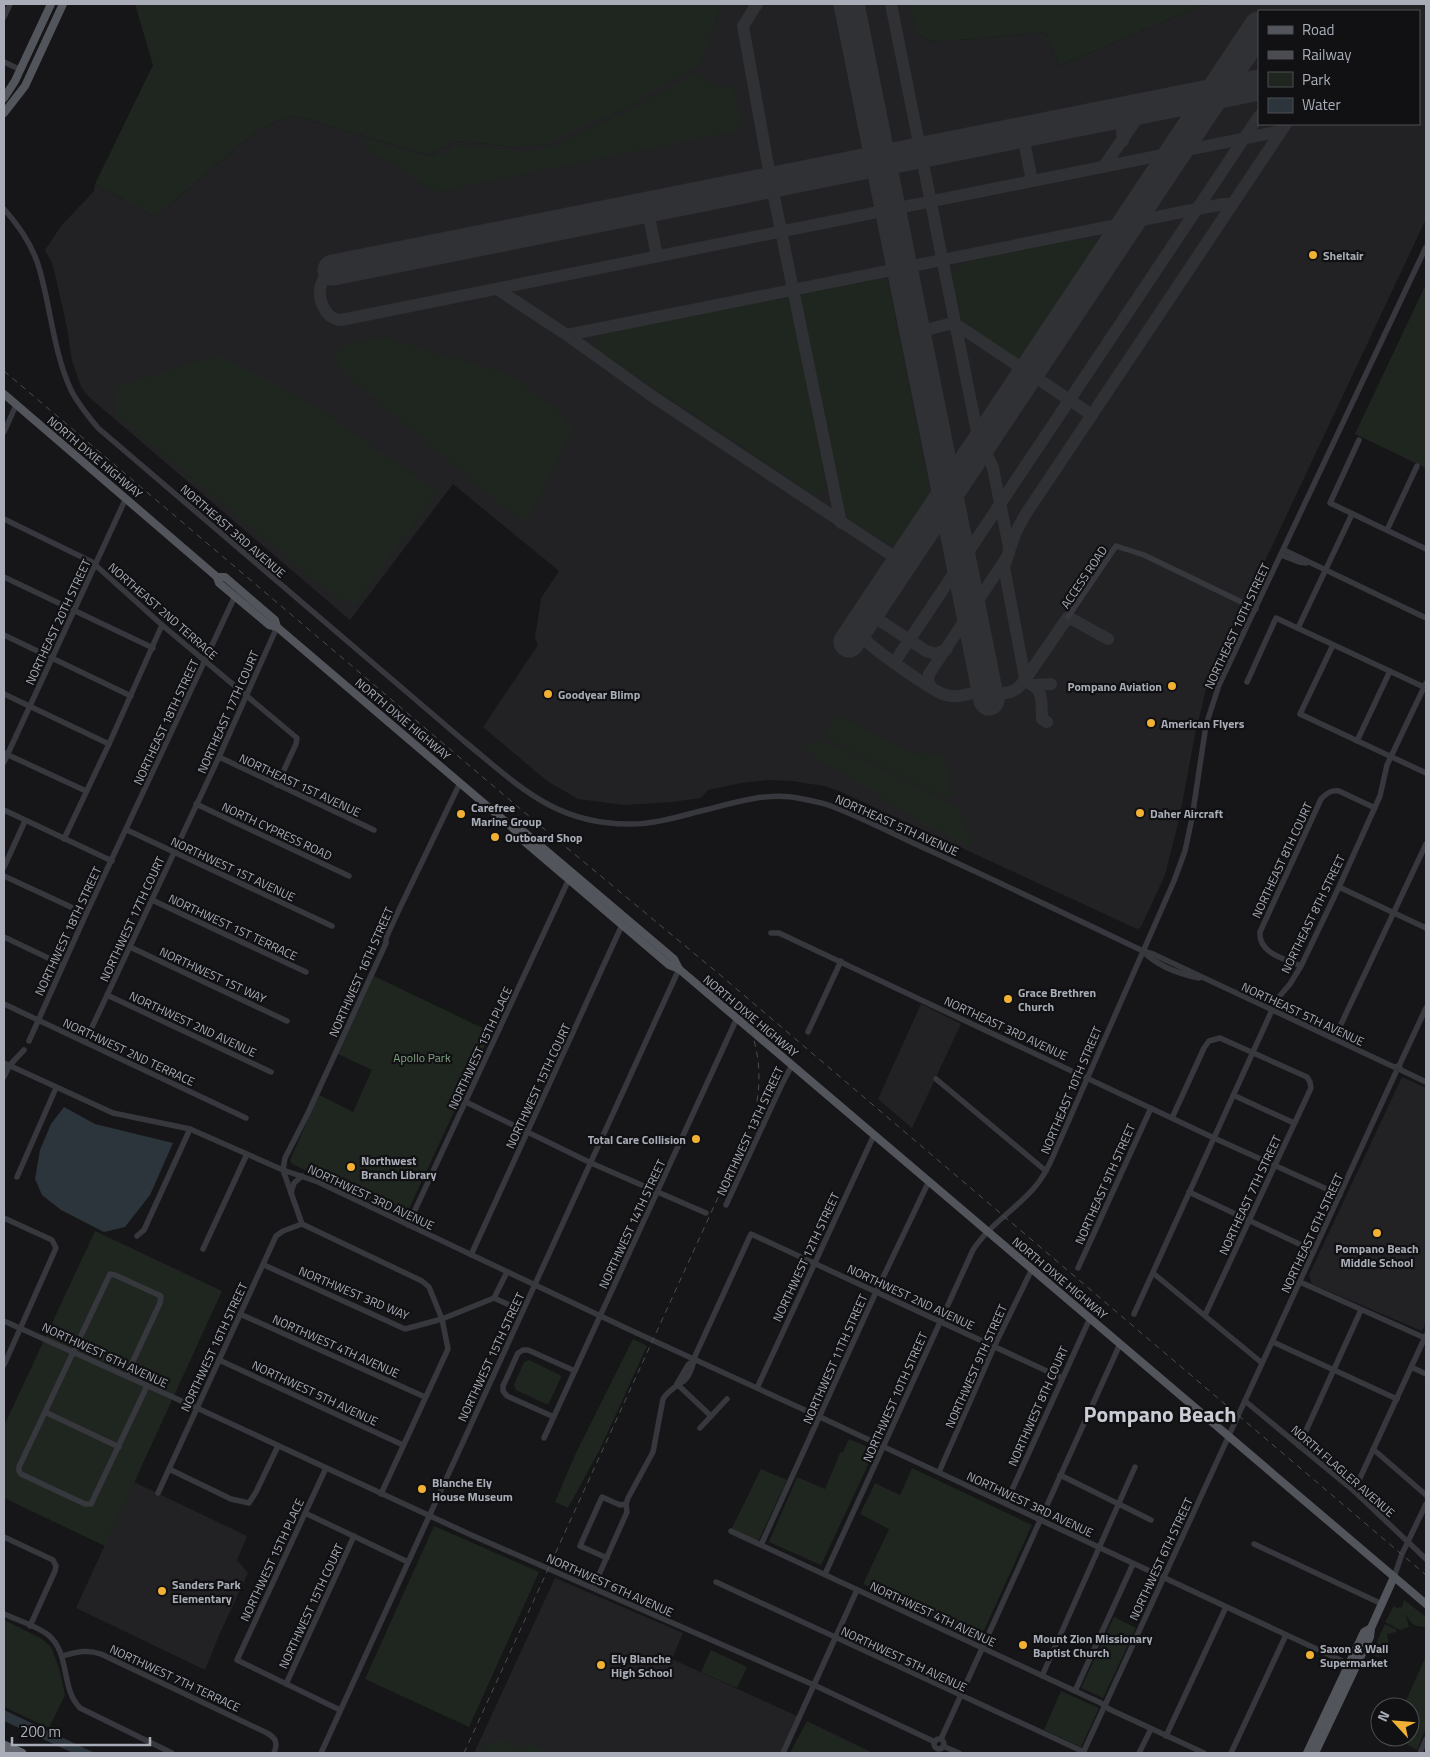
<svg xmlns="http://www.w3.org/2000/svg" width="1430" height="1757" viewBox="0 0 1430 1757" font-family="'Titillium Web',sans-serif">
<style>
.built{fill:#222225;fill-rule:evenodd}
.green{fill:#1e261f}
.water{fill:#2c353c}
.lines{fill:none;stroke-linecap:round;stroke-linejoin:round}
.taxiway{stroke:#303135;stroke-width:12}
.runway{stroke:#303135;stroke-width:31}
.minor{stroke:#37383d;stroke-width:5.5}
.major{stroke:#53555c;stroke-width:8}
.highway{stroke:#63666e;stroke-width:9}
.rail{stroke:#4a4c52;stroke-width:1;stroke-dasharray:6 5;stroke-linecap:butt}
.poi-dot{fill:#f2b134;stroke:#111113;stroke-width:2}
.labels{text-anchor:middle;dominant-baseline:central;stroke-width:4.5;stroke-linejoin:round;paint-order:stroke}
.poi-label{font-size:12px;font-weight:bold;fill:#a8adb8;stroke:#111113;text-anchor:start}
.street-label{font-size:12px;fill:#a8adb8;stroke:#111113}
.park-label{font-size:12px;fill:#7fa381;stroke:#111113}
.town-label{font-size:22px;font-weight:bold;fill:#c9ccd4;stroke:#111113}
</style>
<rect width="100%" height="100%" fill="#161618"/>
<g class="built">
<path d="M720,4H911L915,23L927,40L935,42L1046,32L1059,66L1205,4H1426V219L1225,646L1206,689L1195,735L1179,820L1165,875L1141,927L1137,929L839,791L824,786L792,781L768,780L741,783L708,790L701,798L672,802L624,805L578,799L547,781L483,727L538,645L535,638L541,598L559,571L453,484L350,620L90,398L81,387L72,361L67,328L55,274L52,263L45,250L61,226L94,191L95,184L155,217L256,131L292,115L429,155L457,141L516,147L716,23ZM1259,11H1419V124H1259Z"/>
<path d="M921,1004L961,1024L912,1128L878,1099Z"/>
<path d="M1402,1077L1426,1088V1322L1422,1331L1312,1284L1309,1275Z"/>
<path d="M134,1482L247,1536L237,1560L248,1573L220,1633L205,1670L76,1608Z"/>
<path d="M555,1578L683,1633L672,1659L797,1716L781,1753H474Z"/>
</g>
<g class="green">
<path d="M135,4H720L716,23L699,66L632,104L548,144L516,147L457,141L429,155L292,115L256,131L155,217L95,184L153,65Z"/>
<path d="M911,4H1205L1059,66L1046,32L935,42C913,37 914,23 911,4Z"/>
<path d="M698,72C713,87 712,88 734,86L740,122L736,131L436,192L362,145L364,139L430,157L462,145L525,152L558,144L637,106Z"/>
<path d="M1076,239L1096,241L1098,246L1024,357H1015L963,322L960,318L953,285L955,268C988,250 1038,245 1076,239Z"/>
<path d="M882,278L888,280L931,498L901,542L896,545L888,544L849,519L844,513L800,299L802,294Z"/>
<path d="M1426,284V468L1355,434Z"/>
<path d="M786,297L790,300L826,482C825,490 821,494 813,494L600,353C594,345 594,338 604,333Z"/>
<path d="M382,337L509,374L565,417L573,430L528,519H518L345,374L333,357L346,345Z"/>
<path d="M219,355C298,390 367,442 437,492L356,604L335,597L116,416L117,387Z"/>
<path d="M838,715L912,753L944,754L952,798H948L824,736Z"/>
<path d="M818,740L849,752L957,807L971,839L972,846H966L949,838L938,830L925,827L909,814L803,749L804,745Z"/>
<path d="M374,976L491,1032L407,1213L404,1216L292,1164L290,1160L319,1095L353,1112L372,1070L338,1054Z"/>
<path d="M95,1231L222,1291L105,1546L4,1498V1426Z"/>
<path d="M633,1339L647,1346L600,1449L568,1508L555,1502L576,1453Z"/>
<path d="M529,1360L560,1375L561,1377L549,1403L546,1404L516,1390L514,1385L524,1362Z"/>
<path d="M849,1439L875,1450L821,1565L769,1542L797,1477L825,1489L840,1453L843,1452Z"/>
<path d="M912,1468L1032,1525L980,1639L863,1584L889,1529L860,1514L875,1483L900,1495Z"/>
<path d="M761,1469L787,1480L756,1546L729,1534Z"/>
<path d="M434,1526L539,1572L469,1727L365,1679Z"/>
<path d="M1404,1600L1426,1617V1627C1414,1627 1411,1624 1405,1613L1409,1627L1400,1630L1385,1622L1394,1606L1397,1608L1402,1607Z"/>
<path d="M1114,1617L1136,1628L1103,1698L1081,1688Z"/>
<path d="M4,1620L42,1639L51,1647L59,1668L65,1695L49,1728L4,1707Z"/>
<path d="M1385,1624L1397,1630L1396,1632L1387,1634L1390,1651L1378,1657L1371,1654Z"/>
<path d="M711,1650L747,1667L737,1688L701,1672Z"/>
<path d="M1426,1656V1728L1417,1750L1394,1737H1410V1707H1403Z"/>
<path d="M1061,1691L1099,1708L1081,1747L1044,1730Z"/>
<path d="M807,1721L873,1753H790Z"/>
<path d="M495,1741H504L524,1749L527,1741L553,1753H477L486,1744Z"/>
</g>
<g class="water">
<path d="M64,1107L95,1124L173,1143L150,1195L125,1227L104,1232L61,1210L42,1195L35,1179L40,1150L51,1124Z"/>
<path d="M4,1710L95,1753H73L4,1721Z"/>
</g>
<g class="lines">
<g class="taxiway">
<path d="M757,4L743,26L771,182L841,523"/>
<path d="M891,4L977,432L993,468L1009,547V553L1004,567L1025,678C1019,695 992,700 985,681"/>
<path d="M1249,42L1259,36"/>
<path d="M1108,114L1121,122L1123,141"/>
<path d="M1022,131L1032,181"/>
<path d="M1104,166L1145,107"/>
<path d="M647,207L657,256"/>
<path d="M333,270C328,274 323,278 321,285C317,299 325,319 341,320L1281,131"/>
<path d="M497,289L567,335L652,396L902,562"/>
<path d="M915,333L949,324L960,327L1092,415"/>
<path d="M567,335L1197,209L1224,204H1233"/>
<path d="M875,602L874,610L879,620L926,651L936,654L947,649"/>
<path d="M866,616C863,623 861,631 864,638C868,646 935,693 946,695C958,699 975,692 987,689"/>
<path d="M894,663L1259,116"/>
<path d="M1035,685L1051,684"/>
<path d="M932,688L928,682L929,674L1007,557L1016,532L1025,515L1286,124"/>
<path d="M1047,722L1042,719C1041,699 1045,689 1024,681L1068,617L1108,639"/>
</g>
<g class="runway">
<path d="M849,4L989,700"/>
<path d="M333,270L1259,85"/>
<path d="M849,642L1259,27"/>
</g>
<g class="minor">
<path d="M4,17L10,4"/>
<path d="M4,62L21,70"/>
<path d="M4,209C20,227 34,248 40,271C51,311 54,353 71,390C78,404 88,416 98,428L464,741C518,785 555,825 631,824C658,824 683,815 709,809C735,802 771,792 798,798C809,800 821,802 831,806C863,818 893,834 924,848C997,881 1070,916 1143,951L1153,954L1394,1067L1399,1066L1401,1070L1426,1082"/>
<path d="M4,432L16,405"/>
<path d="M1359,440L1330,503L1426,549"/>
<path d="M4,519L92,562L162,625L297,738L296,744L277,785"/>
<path d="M1387,530L1417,466"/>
<path d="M1284,550L1426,618"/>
<path d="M1281,555L1299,562L1306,563"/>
<path d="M4,577L153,648"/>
<path d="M1068,617L1116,546L1144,555L1256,609"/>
<path d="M1298,628L1352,514"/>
<path d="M4,635L131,696"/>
<path d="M1333,645L1300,714L1426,773"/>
<path d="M1247,682L1276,618L1426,688"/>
<path d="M4,694L109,744"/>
<path d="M1357,741L1390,671"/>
<path d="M4,753L86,791"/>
<path d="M219,757L374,830"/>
<path d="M4,762L126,498"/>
<path d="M196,804L349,876"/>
<path d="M4,810L112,861"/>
<path d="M127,830L332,926"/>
<path d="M64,839L109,744L162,625"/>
<path d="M4,867L25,821"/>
<path d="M4,876L86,914"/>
<path d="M1339,887L1426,928"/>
<path d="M152,900L306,972"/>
<path d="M771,933H779L1214,1138L1340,1195"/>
<path d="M4,937L63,965"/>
<path d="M130,947L287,1021"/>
<path d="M1143,951C1157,966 1180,974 1199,978"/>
<path d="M1301,966C1285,959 1258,953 1260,932L1321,799C1327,793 1331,790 1339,791L1375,808"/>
<path d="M107,995L271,1072"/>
<path d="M4,1004L246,1118"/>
<path d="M808,1032L841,961"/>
<path d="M1334,1039L1426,844"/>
<path d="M29,1041L86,914L235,596"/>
<path d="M85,1042L219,757L277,627"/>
<path d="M4,1063L113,1113L190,1129L283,1170L318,1182L628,1329L820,1417L1351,1665"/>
<path d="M1399,1066L1426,1008"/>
<path d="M4,1077L9,1066L24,1050"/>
<path d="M936,1079L1046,1171"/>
<path d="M1233,1095L1294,1123"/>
<path d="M466,1102L591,1163L706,1213"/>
<path d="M1172,1118L1204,1048L1209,1041L1220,1038L1307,1077L1310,1082L1311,1088L1205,1315"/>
<path d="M17,1177L56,1088"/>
<path d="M1189,1192L1314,1251"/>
<path d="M291,1193L294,1183L302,1176"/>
<path d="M726,1205L782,1084L792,1065"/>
<path d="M4,1218L52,1240L56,1248L4,1365"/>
<path d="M408,1225L569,879"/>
<path d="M137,1236L144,1230L190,1129"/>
<path d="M203,1249L247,1154"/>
<path d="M471,1255L622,925"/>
<path d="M264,1265L405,1329L442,1319L494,1298L507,1272"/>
<path d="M1078,1268L1151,1108"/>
<path d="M1153,1273L1262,1363"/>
<path d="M1300,1282L1425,1338"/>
<path d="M494,1298L523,1311"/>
<path d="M240,1314L425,1397"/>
<path d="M1134,1314L1277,999L1290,984L1301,966L1339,887L1380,796L1387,765L1426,683"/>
<path d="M4,1321L197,1408L469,1534L814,1685L935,1742"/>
<path d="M1273,1342L1397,1399"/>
<path d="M219,1360L403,1445"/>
<path d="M1411,1367L1426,1374"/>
<path d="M126,1376L160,1303L161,1296L115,1275L110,1274L19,1467V1471L21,1474L85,1504H91L147,1386"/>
<path d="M677,1384L711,1416"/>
<path d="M677,1384L688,1365L693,1361"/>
<path d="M757,1388L874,1135"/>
<path d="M1245,1401L1354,1491L1426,1559"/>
<path d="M45,1412L119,1447"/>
<path d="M554,1417L507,1396L503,1391V1386L518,1353L523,1350H528L575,1371"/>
<path d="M700,1428L727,1399"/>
<path d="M544,1438L737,1018"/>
<path d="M1299,1446L1361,1310"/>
<path d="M1373,1449L1426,1495"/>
<path d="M326,1468L237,1660L340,1710"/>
<path d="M169,1469L231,1499L249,1503L256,1492L278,1446"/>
<path d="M939,1472L994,1347L1032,1269"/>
<path d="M1060,1475L1151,1520"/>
<path d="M1354,1491L1426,1335"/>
<path d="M158,1493L276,1236L283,1231L302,1224"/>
<path d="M381,1494L448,1349L442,1319L429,1287L422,1281L302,1224L283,1170L285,1158L308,1113L386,943V938L395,918L460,783"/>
<path d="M1006,1503L1090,1318"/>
<path d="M305,1513L408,1562"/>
<path d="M731,1531L1075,1691L1101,1703L1109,1709L1204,1753"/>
<path d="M4,1537L53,1560L56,1566L55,1571L30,1626"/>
<path d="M1254,1544L1382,1604"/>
<path d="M761,1545L876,1292L929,1181"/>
<path d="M607,1558L580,1546L602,1497L620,1505L626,1504"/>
<path d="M825,1574L973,1250C989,1225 1015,1210 1034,1188C1043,1178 1049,1166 1054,1154L1174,881L1185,851L1192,818L1206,725L1219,685L1426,247"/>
<path d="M1394,1577L1402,1554L1426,1504"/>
<path d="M716,1582L1084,1752"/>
<path d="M593,1588L627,1512L626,1504L628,1498L653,1452L663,1399C668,1391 675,1387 682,1382C690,1378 693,1364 695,1356L751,1234L1062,1378"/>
<path d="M4,1614C17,1620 34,1625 47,1634C71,1652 60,1688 80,1708L172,1753"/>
<path d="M62,1656C77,1652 87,1649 101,1654L267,1733C276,1738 278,1743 274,1753"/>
<path d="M1042,1676L1135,1467"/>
<path d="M286,1684L354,1536"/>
<path d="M1075,1691L1133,1564"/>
<path d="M1166,1736L1226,1607"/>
<path d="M941,1739L1120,1344"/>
<circle cx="939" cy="1744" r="5"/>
<path d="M943,1746L959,1753"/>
<path d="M321,1753L679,969"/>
<path d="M783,1753L857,1590"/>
<path d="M1083,1753L1396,1072"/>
<path d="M1139,1753L1151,1729"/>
<path d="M1231,1753L1286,1635"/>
<path d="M1420,1753L1426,1739"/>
</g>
<g class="major">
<path d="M4,98L15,81L51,4"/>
<path d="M4,113L25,86L63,4"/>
<path d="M4,394L217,577L219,583L269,625L277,627L514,829L519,837L669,965L679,969L1426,1604"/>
<path d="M217,577H225L275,620L277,627"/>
<path d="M514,829L523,831L674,959L679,969"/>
<path d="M1307,1753L1364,1632L1371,1628"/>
<path d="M1315,1753L1370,1637L1371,1628L1394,1577"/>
</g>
<g class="highway">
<path d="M4,1745L22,1753"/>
<path d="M4,1752L6,1753"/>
</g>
<g class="rail">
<path d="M4,371L537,823L719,974L1426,1575"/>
<path d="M464,1753L753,1121C767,1067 757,1019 716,980"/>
</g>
</g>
<g class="poi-dot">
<circle cx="1313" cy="255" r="5"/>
<circle cx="1172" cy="686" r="5"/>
<circle cx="548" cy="694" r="5"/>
<circle cx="1151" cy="723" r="5"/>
<circle cx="1140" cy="813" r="5"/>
<circle cx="461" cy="814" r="5"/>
<circle cx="495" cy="837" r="5"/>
<circle cx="1008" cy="999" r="5"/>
<circle cx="696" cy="1139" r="5"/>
<circle cx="351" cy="1167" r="5"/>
<circle cx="1377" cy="1233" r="5"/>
<circle cx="422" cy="1489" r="5"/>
<circle cx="162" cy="1591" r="5"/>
<circle cx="1023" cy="1645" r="5"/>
<circle cx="1310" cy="1655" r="5"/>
<circle cx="601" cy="1665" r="5"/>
</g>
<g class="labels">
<g class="poi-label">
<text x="1323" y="255">Sheltair</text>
<text x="1162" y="686" text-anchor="end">Pompano Aviation</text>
<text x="558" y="694">Goodyear Blimp</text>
<text x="1161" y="723">American Flyers</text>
<text x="471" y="807">Carefree<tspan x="471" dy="14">Marine Group</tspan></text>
<text x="1150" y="813">Daher Aircraft</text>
<text x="505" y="837">Outboard Shop</text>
<text x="1018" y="992">Grace Brethren<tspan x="1018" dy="14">Church</tspan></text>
<text x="686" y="1139" text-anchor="end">Total Care Collision</text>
<text x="361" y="1160">Northwest<tspan x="361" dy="14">Branch Library</tspan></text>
<text x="1377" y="1248" text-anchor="middle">Pompano Beach<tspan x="1377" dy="14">Middle School</tspan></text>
<text x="432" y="1482">Blanche Ely<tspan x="432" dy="14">House Museum</tspan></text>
<text x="172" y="1584">Sanders Park<tspan x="172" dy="14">Elementary</tspan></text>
<text x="1033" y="1638">Mount Zion Missionary<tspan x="1033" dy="14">Baptist Church</tspan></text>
<text x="1320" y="1648">Saxon &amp; Wall<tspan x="1320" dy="14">Supermarket</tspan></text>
<text x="611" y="1658">Ely Blanche<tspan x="611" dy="14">High School</tspan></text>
</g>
<g class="street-label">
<text transform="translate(95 457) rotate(40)">NORTH DIXIE HIGHWAY</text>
<text transform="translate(233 531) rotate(41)">NORTHEAST 3RD AVENUE</text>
<text transform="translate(1084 577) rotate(-56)">ACCESS ROAD</text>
<text transform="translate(163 611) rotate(41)">NORTHEAST 2ND TERRACE</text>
<text transform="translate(58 622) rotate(-65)">NORTHEAST 20TH STREET</text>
<text transform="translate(1237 626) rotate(-65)">NORTHEAST 10TH STREET</text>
<text transform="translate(228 712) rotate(-66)">NORTHEAST 17TH COURT</text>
<text transform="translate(403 719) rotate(40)">NORTH DIXIE HIGHWAY</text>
<text transform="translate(166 722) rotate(-65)">NORTHEAST 18TH STREET</text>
<text transform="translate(300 785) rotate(25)">NORTHEAST 1ST AVENUE</text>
<text transform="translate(897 825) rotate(24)">NORTHEAST 5TH AVENUE</text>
<text transform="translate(277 831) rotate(25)">NORTH CYPRESS ROAD</text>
<text transform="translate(1282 860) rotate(-65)">NORTHEAST 8TH COURT</text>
<text transform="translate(233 869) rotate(25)">NORTHWEST 1ST AVENUE</text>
<text transform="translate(1313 914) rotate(-64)">NORTHEAST 8TH STREET</text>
<text transform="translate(132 919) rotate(-65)">NORTHWEST 17TH COURT</text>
<text transform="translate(233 927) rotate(25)">NORTHWEST 1ST TERRACE</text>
<text transform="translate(68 931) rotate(-65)">NORTHWEST 18TH STREET</text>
<text transform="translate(361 972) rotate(-66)">NORTHWEST 16TH STREET</text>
<text transform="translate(213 975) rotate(25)">NORTHWEST 1ST WAY</text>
<text transform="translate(1303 1014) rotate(25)">NORTHEAST 5TH AVENUE</text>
<text transform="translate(751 1016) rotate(40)">NORTH DIXIE HIGHWAY</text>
<text transform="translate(193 1024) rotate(25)">NORTHWEST 2ND AVENUE</text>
<text transform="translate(1006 1028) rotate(25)">NORTHEAST 3RD AVENUE</text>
<text transform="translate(480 1048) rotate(-65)">NORTHWEST 15TH PLACE</text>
<text transform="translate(129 1052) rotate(25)">NORTHWEST 2ND TERRACE</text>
<text transform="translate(538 1086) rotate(-65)">NORTHWEST 15TH COURT</text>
<text transform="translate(1071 1090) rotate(-67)">NORTHEAST 10TH STREET</text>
<text transform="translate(750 1131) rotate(-65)">NORTHWEST 13TH STREET</text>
<text transform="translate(1105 1184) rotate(-66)">NORTHEAST 9TH STREET</text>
<text transform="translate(1250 1195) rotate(-65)">NORTHEAST 7TH STREET</text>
<text transform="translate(371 1197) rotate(25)">NORTHWEST 3RD AVENUE</text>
<text transform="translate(632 1224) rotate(-65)">NORTHWEST 14TH STREET</text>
<text transform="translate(1312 1233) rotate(-65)">NORTHEAST 6TH STREET</text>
<text transform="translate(806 1257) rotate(-65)">NORTHWEST 12TH STREET</text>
<text transform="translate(1060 1278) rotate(40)">NORTH DIXIE HIGHWAY</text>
<text transform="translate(354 1293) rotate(23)">NORTHWEST 3RD WAY</text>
<text transform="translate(911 1297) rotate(25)">NORTHWEST 2ND AVENUE</text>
<text transform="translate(336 1346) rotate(24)">NORTHWEST 4TH AVENUE</text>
<text transform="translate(214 1347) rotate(-65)">NORTHWEST 16TH STREET</text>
<text transform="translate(105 1355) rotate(25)">NORTHWEST 6TH AVENUE</text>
<text transform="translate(491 1357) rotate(-65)">NORTHWEST 15TH STREET</text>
<text transform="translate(835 1359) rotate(-66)">NORTHWEST 11TH STREET</text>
<text transform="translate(976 1366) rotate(-66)">NORTHWEST 9TH STREET</text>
<text transform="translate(315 1393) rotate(25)">NORTHWEST 5TH AVENUE</text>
<text transform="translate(895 1397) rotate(-66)">NORTHWEST 10TH STREET</text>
<text transform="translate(1038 1406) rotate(-66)">NORTHWEST 8TH COURT</text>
<text transform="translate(1343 1471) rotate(41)">NORTH FLAGLER AVENUE</text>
<text transform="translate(1030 1504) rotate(25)">NORTHWEST 3RD AVENUE</text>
<text transform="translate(1161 1559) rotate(-65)">NORTHWEST 6TH STREET</text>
<text transform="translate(272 1560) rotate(-65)">NORTHWEST 15TH PLACE</text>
<text transform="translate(610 1585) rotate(24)">NORTHWEST 6TH AVENUE</text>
<text transform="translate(311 1606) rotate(-65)">NORTHWEST 15TH COURT</text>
<text transform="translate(933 1614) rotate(25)">NORTHWEST 4TH AVENUE</text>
<text transform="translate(904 1659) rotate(25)">NORTHWEST 5TH AVENUE</text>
<text transform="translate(175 1678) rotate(25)">NORTHWEST 7TH TERRACE</text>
</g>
<g class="park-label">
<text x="422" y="1057">Apollo Park</text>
</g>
<g class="town-label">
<text x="1160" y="1414">Pompano Beach</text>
</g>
</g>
<rect width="1430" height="1757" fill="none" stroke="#a8adb8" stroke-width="10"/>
<rect x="1258" y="10" width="162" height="115" fill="#111113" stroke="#4d4f55"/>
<rect x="1268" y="26" width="25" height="8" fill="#53555c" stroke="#4d4f55"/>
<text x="1302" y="35" font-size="15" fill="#a8adb8">Road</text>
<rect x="1268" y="51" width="25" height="8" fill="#4a4c52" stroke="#4d4f55"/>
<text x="1302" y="60" font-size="15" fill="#a8adb8">Railway</text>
<rect x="1268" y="72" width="25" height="15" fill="#1e261f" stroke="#4d4f55"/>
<text x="1302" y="85" font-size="15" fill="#a8adb8">Park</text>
<rect x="1268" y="98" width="25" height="15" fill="#2c353c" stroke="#4d4f55"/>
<text x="1302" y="110" font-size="15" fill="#a8adb8">Water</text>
<g transform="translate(1395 1722) rotate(296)"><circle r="24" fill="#111113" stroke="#4d4f55"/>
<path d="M0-4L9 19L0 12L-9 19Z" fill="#f2b134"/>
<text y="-8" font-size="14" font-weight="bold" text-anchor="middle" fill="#a8adb8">N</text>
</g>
<path d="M12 1737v8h138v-8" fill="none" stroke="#a8adb8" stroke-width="2.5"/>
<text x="20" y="1737" font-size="15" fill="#a8adb8" stroke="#111113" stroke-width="4" paint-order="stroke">200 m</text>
</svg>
